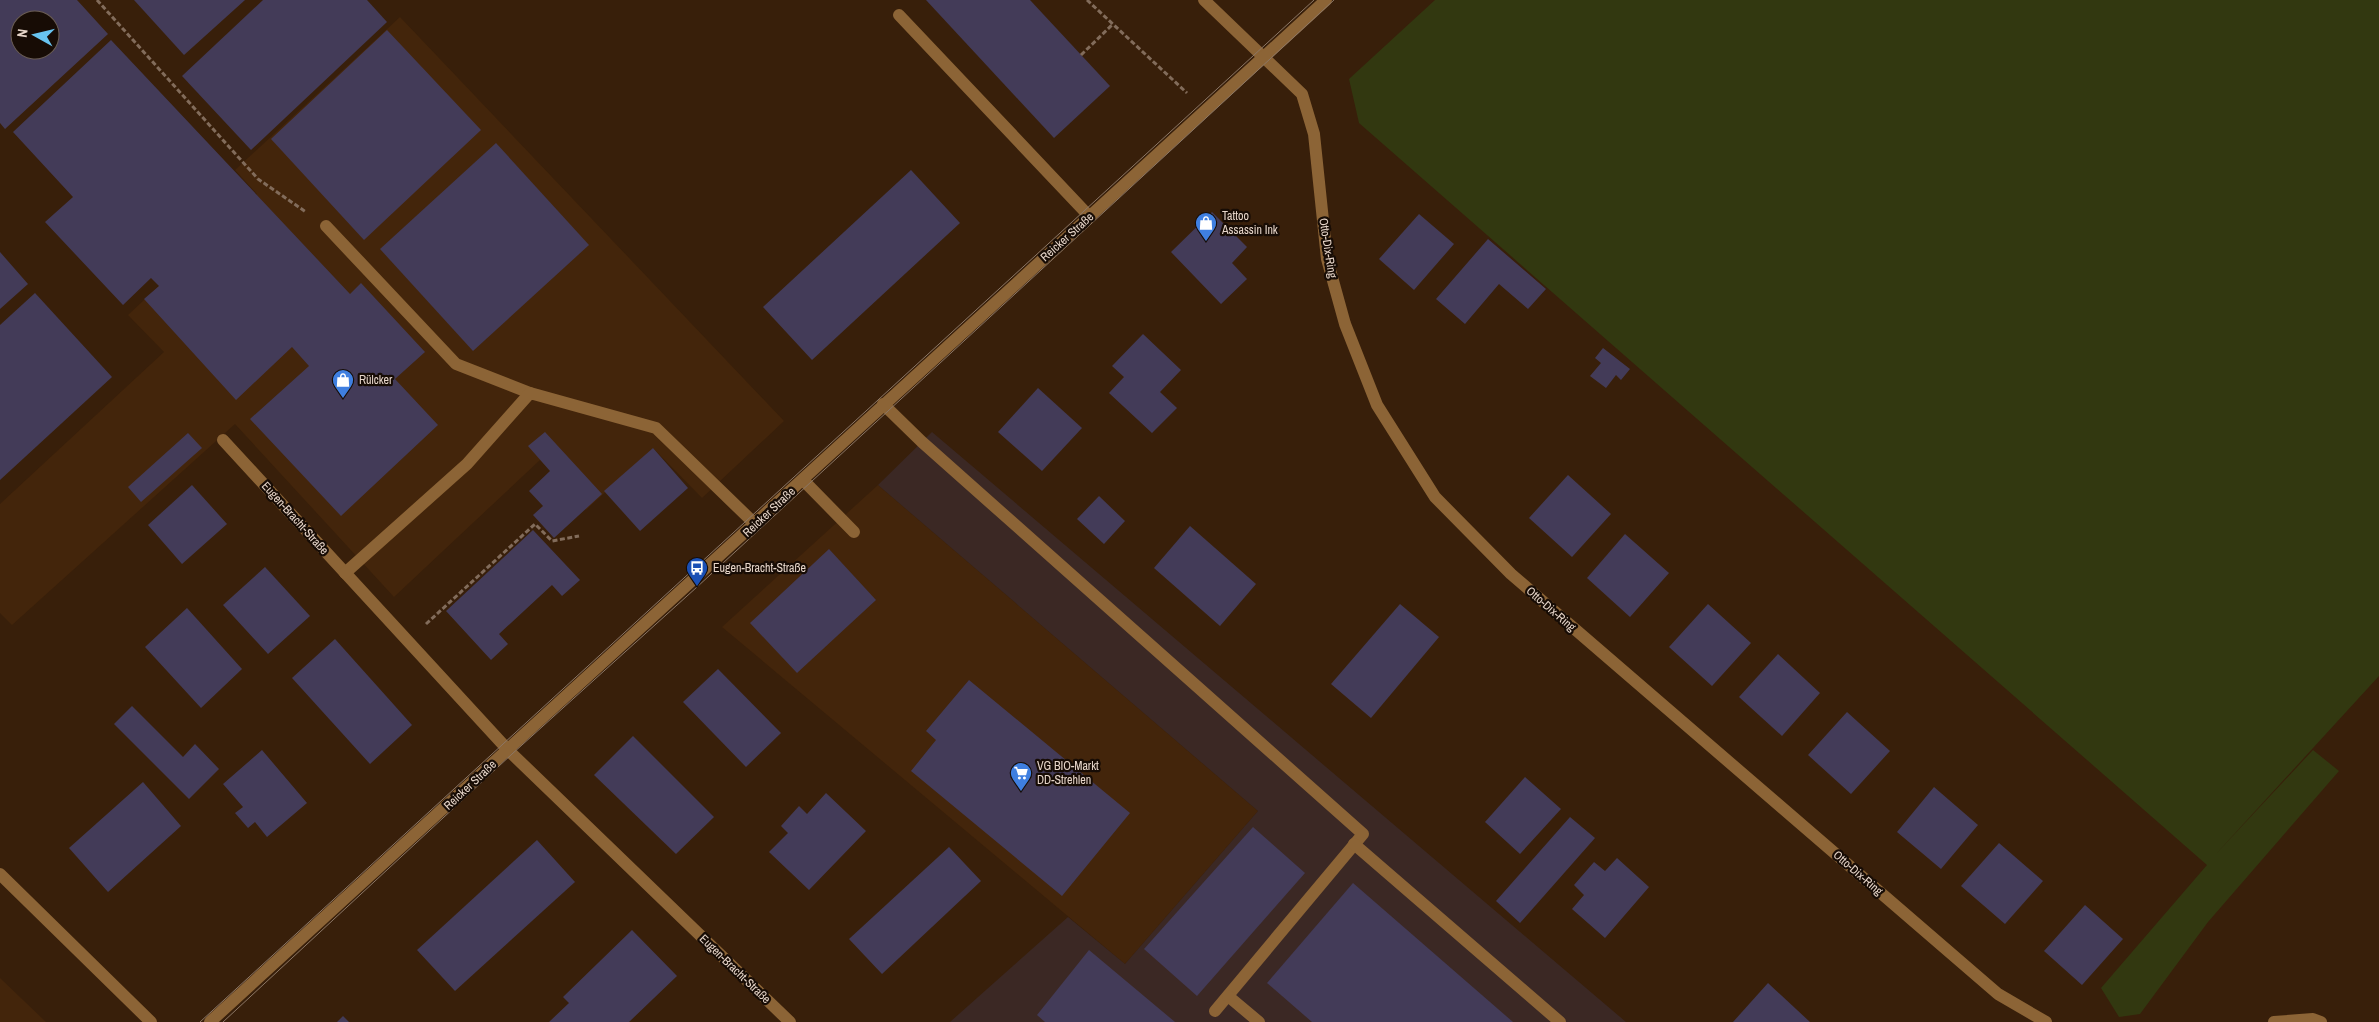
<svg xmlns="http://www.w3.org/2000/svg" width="2379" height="1022" viewBox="0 0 2379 1022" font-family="'Archivo Narrow',sans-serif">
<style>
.built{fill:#43250b}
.industrial{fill:#3b2824}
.green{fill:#323810}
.building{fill:#433b58;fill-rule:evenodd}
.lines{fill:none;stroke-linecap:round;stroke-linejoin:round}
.path{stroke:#826c5b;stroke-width:3;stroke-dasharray:5 2.5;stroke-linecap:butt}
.minor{stroke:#8c6436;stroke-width:12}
.tram{stroke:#8c7766;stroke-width:1}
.labels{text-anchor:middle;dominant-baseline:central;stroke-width:4.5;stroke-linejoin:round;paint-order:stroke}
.poi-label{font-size:12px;fill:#e7d6ca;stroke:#170c05;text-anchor:start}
.street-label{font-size:12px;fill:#e7d6ca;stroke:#170c05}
</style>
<rect width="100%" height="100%" fill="#381f0a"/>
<g class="built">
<path d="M400,17L784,421L702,498L653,448L586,510L540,460L394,597L235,424L12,625L0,613V504L164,352L128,315L257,194L235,170Z"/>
<path d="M878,485L1258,811L1125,964L722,627Z"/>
<path d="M0,978L46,1022H0Z"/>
</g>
<path class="industrial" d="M932,432L1626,1022H950L1068,917L1125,964L1258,811L878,485Z"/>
<path class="green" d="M1435,0H2379V676L2215,855L2313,750L2339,771L2208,922L2140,1014L2119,1017L2101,988L2207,865L1359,123L1349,79Z"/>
<g class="building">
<path d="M0,0H77L108,34L5,129L0,123ZM20,20H50V50H20Z"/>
<path d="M134,0H245L184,55Z"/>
<path d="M263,0H367L387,22L251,150L182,76Z"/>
<path d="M926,0H1030L1110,86L1054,138Z"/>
<path d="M387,30L481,130L364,240L271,139Z"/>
<path d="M111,40L350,294L361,283L425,352L395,379L438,425L341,516L250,419L309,366L292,347L236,400L144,299L159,286L151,278L123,305L45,222L73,197L13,132Z"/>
<path d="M496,143L589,245L473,351L380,249Z"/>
<path d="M911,170L960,223L812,360L763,307Z"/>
<path d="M1212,212L1247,247L1232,263L1247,279L1221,304L1171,252Z"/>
<path d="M1419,214L1454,244L1414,290L1379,259Z"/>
<path d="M1488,239L1546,289L1528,309L1499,284L1465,324L1436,299Z"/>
<path d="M0,252L28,284L0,309Z"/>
<path d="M35,293L112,377L0,480V325Z"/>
<path d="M1143,334L1181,370L1160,392L1177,408L1152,433L1109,393L1124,377L1112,366Z"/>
<path d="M1603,348L1630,369L1621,380L1616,375L1606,388L1590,376L1601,363L1595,358Z"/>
<path d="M1038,388L1082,428L1042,471L998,432Z"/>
<path d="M545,432L602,494L554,538L533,515L543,506L529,491L550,471L528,446Z"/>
<path d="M188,433L202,448L141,502L128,487Z"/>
<path d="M653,448L688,488L640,531L604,491Z"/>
<path d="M1568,475L1611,514L1572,557L1529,518Z"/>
<path d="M192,485L227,524L182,564L148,525Z"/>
<path d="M1099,496L1125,521L1104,544L1077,519Z"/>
<path d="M1190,526L1256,584L1220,626L1154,568Z"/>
<path d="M533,530L580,580L562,596L552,585L499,634L508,644L491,660L446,611Z"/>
<path d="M1625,534L1669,573L1630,617L1587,578Z"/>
<path d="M829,549L876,600L797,673L750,623Z"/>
<path d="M265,567L310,616L268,654L223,605Z"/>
<path d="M1400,604L1439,637L1371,718L1331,684Z"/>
<path d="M1708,604L1751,643L1712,686L1669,647Z"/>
<path d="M187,608L242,669L201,708L145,647Z"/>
<path d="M335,639L412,725L370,764L292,678Z"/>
<path d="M1778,654L1820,693L1782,736L1739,697Z"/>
<path d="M718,669L781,733L746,767L683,702Z"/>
<path d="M969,680L1130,813L1062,896L911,771L936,740L926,731Z"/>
<path d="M132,706L183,757L195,744L219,769L189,799L114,724Z"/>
<path d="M1847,712L1890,751L1851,794L1808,755Z"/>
<path d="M633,736L714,817L676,854L594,775Z"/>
<path d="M262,750L307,803L267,837L255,822L248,828L235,813L243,807L223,784Z"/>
<path d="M1525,777L1561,809L1520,854L1485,822Z"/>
<path d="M143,782L181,826L108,892L69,848Z"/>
<path d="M1934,787L1978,825L1941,869L1897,832Z"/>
<path d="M826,793L866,831L809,890L769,852L788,833L781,826L799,806L807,814Z"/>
<path d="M1570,817L1595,838L1520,923L1496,901Z"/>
<path d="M1253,827L1305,873L1197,996L1144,949Z"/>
<path d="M537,840L575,882L455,991L417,950Z"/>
<path d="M1999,843L2043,881L2005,924L1961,886Z"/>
<path d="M949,847L981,881L882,974L849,939Z"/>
<path d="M1617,858L1649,887L1605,938L1572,909L1584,895L1574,885L1594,862L1605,871Z"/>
<path d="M1353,883L1513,1022H1312L1267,983Z"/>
<path d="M2085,905L2123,939L2082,985L2044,951Z"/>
<path d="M632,930L677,976L629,1022H549L569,1003L563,997Z"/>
<path d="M1089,950L1175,1022H1045L1037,1015Z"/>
<path d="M1768,983L1810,1022H1733Z"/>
<path d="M343,1016L349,1022H337Z"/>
</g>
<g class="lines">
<g class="path">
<path d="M97,0L258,179L306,212"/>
<path d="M1087,0L1187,93"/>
<path d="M1081,55L1113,24"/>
<path d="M426,624L535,524L552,541L579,536"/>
</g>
<g class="minor">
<path d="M1204,0L1302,94L1314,134L1327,259L1345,324L1377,405L1435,497L1511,574L1998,994L2046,1022"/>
<path d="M899,15L1090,217"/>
<path d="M326,226L456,364L530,393"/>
<path d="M883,404L922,442L1363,834L1215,1011"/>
<path d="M223,440L508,750L790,1022"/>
<path d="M803,480L854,532"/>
<path d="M345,573L467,464L530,393L656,428L755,524"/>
<path d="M1354,844L1560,1022"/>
<path d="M0,874L151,1022"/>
<path d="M1228,996L1259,1022"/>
<path d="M210,1022L1326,0"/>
<path d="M2274,1022L2313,1019L2321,1022"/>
</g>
<g class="tram">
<path d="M200,1022L1314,0"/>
<path d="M223,1022L512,754L697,587L1334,0"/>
</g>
</g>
<defs>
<g id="shop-pin" transform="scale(1.125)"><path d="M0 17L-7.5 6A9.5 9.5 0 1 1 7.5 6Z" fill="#3f7fe0" stroke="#170c05"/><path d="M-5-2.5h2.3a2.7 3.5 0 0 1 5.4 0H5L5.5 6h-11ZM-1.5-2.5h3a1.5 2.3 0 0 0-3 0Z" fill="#fff"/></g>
<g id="bus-pin" transform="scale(1.125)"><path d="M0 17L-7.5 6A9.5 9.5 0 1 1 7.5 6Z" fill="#1a4fb4" stroke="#170c05"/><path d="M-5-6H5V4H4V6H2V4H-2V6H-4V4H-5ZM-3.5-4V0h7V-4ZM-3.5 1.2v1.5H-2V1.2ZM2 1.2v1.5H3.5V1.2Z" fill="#fff"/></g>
<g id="supermarket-pin" transform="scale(1.125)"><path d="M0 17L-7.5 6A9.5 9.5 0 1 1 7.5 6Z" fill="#3f7fe0" stroke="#170c05"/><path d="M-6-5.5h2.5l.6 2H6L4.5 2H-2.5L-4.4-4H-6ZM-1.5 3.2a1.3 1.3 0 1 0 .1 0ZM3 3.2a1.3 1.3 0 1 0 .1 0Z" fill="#fff"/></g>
</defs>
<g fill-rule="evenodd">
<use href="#shop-pin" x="1206" y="223"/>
<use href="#shop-pin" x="343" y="380"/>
<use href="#bus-pin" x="697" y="568"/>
<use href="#supermarket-pin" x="1021" y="773"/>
</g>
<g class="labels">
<g class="poi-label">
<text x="1222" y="216">Tattoo<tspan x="1222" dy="14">Assassin Ink</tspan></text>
<text x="359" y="380">Rülcker</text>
<text x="713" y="568">Eugen-Bracht-Straße</text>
<text x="1037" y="766">VG BIO-Markt<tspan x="1037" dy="14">DD-Strehlen</tspan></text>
</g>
<g class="street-label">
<text transform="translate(1067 237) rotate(-42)">Reicker Straße</text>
<text transform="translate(1328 248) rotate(81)">Otto-Dix-Ring</text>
<text transform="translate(769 512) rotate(-43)">Reicker Straße</text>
<text transform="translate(295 518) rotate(48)">Eugen-Bracht-Straße</text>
<text transform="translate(1551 609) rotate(41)">Otto-Dix-Ring</text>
<text transform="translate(470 785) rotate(-43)">Reicker Straße</text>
<text transform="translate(1858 873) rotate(41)">Otto-Dix-Ring</text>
<text transform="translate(735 969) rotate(44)">Eugen-Bracht-Straße</text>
</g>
</g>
<g transform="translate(35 35) rotate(278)"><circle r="24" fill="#170c05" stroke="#6a5d54"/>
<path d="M0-4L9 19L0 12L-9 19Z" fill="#68c4f0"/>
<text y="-8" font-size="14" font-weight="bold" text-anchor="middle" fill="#e7d6ca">N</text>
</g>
</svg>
